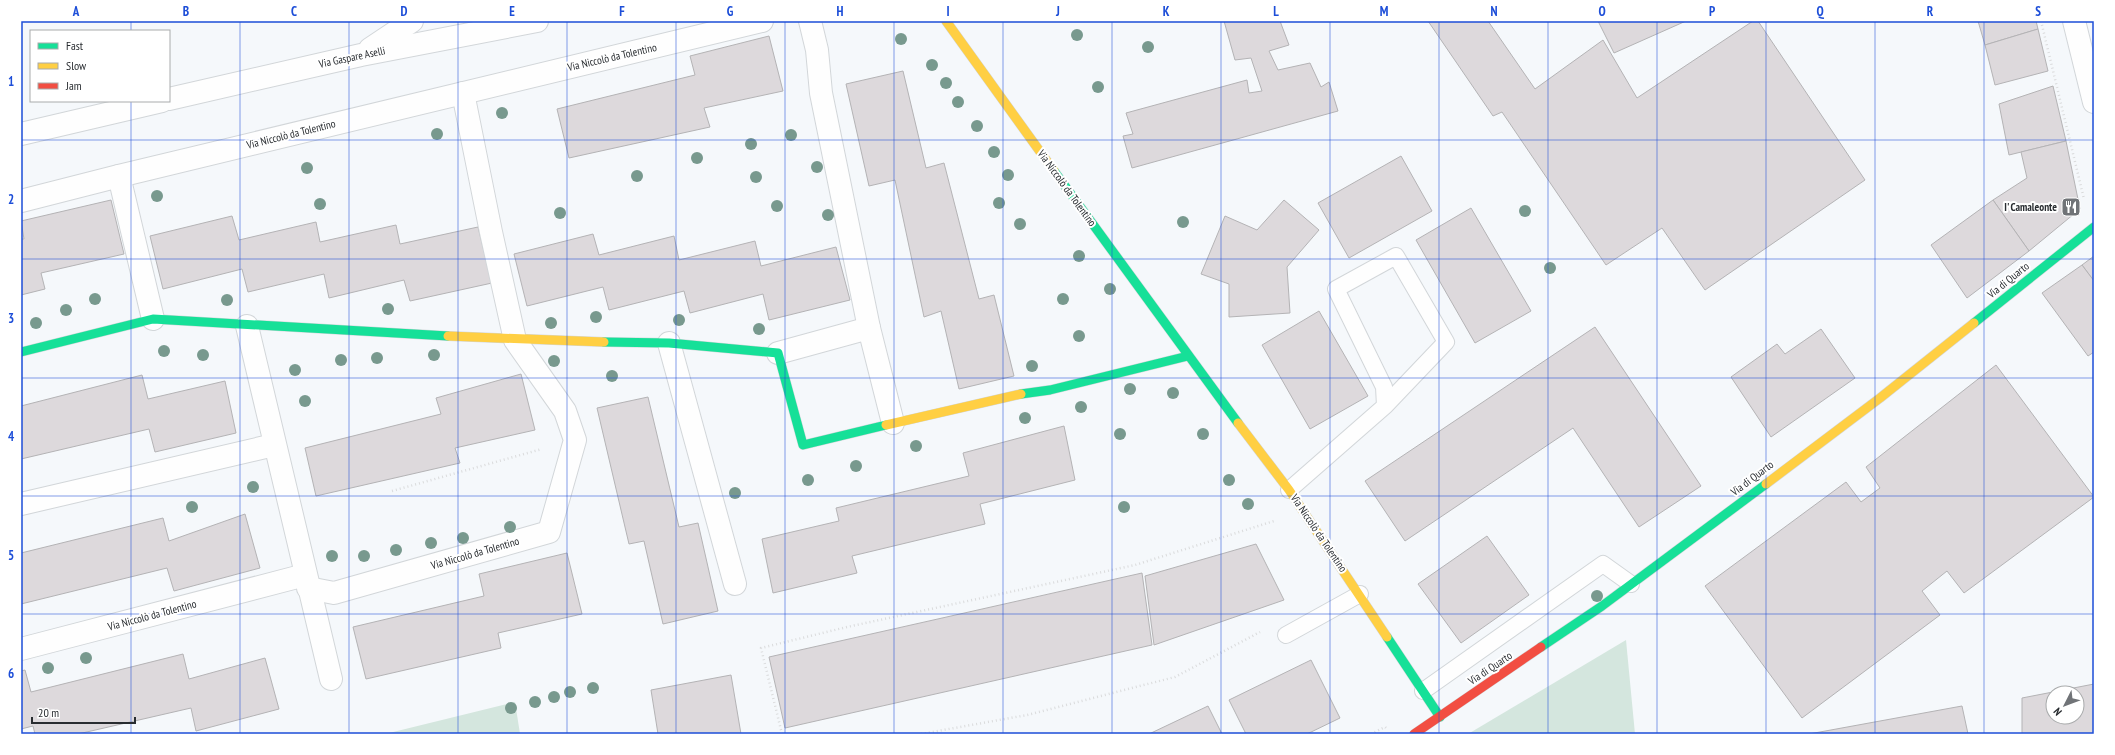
<svg xmlns="http://www.w3.org/2000/svg" width="2115" height="755" viewBox="0 0 2115 755" font-family="'PT Sans Narrow',sans-serif">
<style>
.green{fill:#d4e6de}
.building{fill:#ddd9dc;stroke:#b4b3b5;fill-rule:evenodd}
.lines{fill:none;stroke-linecap:round;stroke-linejoin:round}
.lane-casing{stroke:#d2d6d9;stroke-width:18}
.street-casing{stroke:#d2d6d9;stroke-width:24}
.fast-casing{stroke:#d2d6d9;stroke-width:10}
.slow-casing{stroke:#d2d6d9;stroke-width:10}
.jam-casing{stroke:#d2d6d9;stroke-width:10}
.path{stroke:#dadbdc;stroke-width:2.5;stroke-dasharray:1 3;stroke-linecap:butt}
.lane{stroke:#fefefe;stroke-width:16}
.street{stroke:#fefefe;stroke-width:22}
.fast{stroke:#16e098;stroke-width:9}
.slow{stroke:#ffcf43;stroke-width:9}
.jam{stroke:#f24e42;stroke-width:9}
.tree{fill:#78998e}
.grid{fill:none;stroke:#1d4ed8;stroke-width:1;stroke-opacity:0.55}
.labels{text-anchor:middle;dominant-baseline:central;stroke-width:4;stroke-linejoin:round;paint-order:stroke}
.street-label{font-size:11px;fill:#282c30;stroke:#fff}
.poi-label{font-size:11px;font-weight:bold;fill:#282c30;stroke:#fff;text-anchor:end}
.neatline{fill:none;stroke:#1d4ed8;stroke-width:1.5}
.grid-label{font-size:13px;text-anchor:middle;font-weight:bold;fill:#1d4ed8}
</style>
<rect width="100%" height="100%" fill="#f5f8fb"/>
<g class="green">
<path d="M1626,640L1635,734H1468Z"/>
<path d="M515,702L520,734H385Z"/>
</g>
<g class="building">
<path d="M1224,21H1280L1289,45L1269,51L1278,70L1310,63L1321,87L1329,82L1338,111L1132,168L1123,136L1133,134L1126,113L1247,80L1249,93L1262,91L1251,58L1235,60Z"/>
<path d="M1428,21H1488L1535,89L1603,40L1637,98L1753,21H1758L1865,180L1705,290L1662,228L1606,265L1502,112L1493,116Z"/>
<path d="M1598,21H1686L1614,53Z"/>
<path d="M1978,21H2036L2038,29L1985,45Z"/>
<path d="M2038,29L2048,71L1995,85L1985,45Z"/>
<path d="M769,36L783,91L704,108L710,127L569,158L557,109L695,75L690,56Z"/>
<path d="M903,71L926,168L944,163L979,299L994,295L1014,376L959,389L941,311L924,317L895,180L869,186L846,84Z"/>
<path d="M2053,86L2066,141L2009,155L1999,104Z"/>
<path d="M2066,141L2080,209L2029,251L1993,200L2027,178L2021,152Z"/>
<path d="M1401,156L1432,211L1349,258L1318,203Z"/>
<path d="M111,200L124,254L41,273L45,289L21,295V239H24L21,221Z"/>
<path d="M1284,200L1319,230L1287,267L1290,313L1229,317V284L1201,274L1225,216L1257,230Z"/>
<path d="M1993,200L2029,251L1967,298L1931,245Z"/>
<path d="M1471,208L1531,311L1475,343L1416,240Z"/>
<path d="M232,216L239,240L316,222L320,242L396,225L400,244L478,227L492,283L410,301L404,280L329,298L324,274L248,292L242,269L163,289L150,236Z"/>
<path d="M593,234L599,255L674,236L679,260L755,241L761,266L836,247L850,300L769,320L763,294L690,313L684,291L609,310L603,287L527,306L514,254Z"/>
<path d="M2094,256V281L2082,265Z"/>
<path d="M2082,265L2094,281V352L2088,356L2042,293Z"/>
<path d="M1319,311L1368,396L1310,429L1262,345Z"/>
<path d="M1595,327L1701,486L1639,527L1573,428L1405,541L1365,481Z"/>
<path d="M1821,329L1855,378L1771,437L1731,377L1777,344L1785,354Z"/>
<path d="M1996,365L2094,497L1964,593L1947,571L1922,591L1940,615L1802,718L1705,586L1846,482L1861,502L1880,488L1866,467Z"/>
<path d="M521,374L535,430L455,448L460,463L316,496L305,448L441,414L436,398Z"/>
<path d="M142,375L148,399L225,381L236,433L155,452L149,429L21,459V406Z"/>
<path d="M648,397L679,527L698,523L718,611L663,624L644,541L629,544L597,408Z"/>
<path d="M1064,426L1075,480L980,504L985,524L852,556L857,573L773,593L762,539L839,521L836,508L969,476L963,453Z"/>
<path d="M245,514L260,568L174,591L167,568L21,604V553L163,518L169,541Z"/>
<path d="M1487,536L1529,595L1461,643L1418,584Z"/>
<path d="M1256,544L1284,600L1154,645L1145,576Z"/>
<path d="M567,553L582,614L498,633L501,648L366,679L353,627L484,596L479,574Z"/>
<path d="M1142,573L1152,645L785,728L769,657Z"/>
<path d="M183,654L189,679L265,658L279,709L196,731L191,708L78,734H35L33,726L21,729V671L25,670L31,692Z"/>
<path d="M1311,660L1340,718L1307,734H1246L1229,700Z"/>
<path d="M731,675L741,734H658L651,690Z"/>
<path d="M2094,684V734H2022V698ZM2053,693H2077V717H2053Z"/>
<path d="M1208,706L1222,734H1149Z"/>
<path d="M1962,706L1968,734H1809Z"/>
</g>
<g class="lines">
<g class="lane-casing">
<g id="lane">
<path d="M1289,490L1385,406L1384,387L1336,289L1396,256L1446,342L1385,406"/>
<path d="M1286,635L1360,594"/>
<path d="M1423,691L1603,564L1631,584"/>
</g>
</g>
<g class="street-casing">
<g id="street">
<path d="M810,21L817,50L821,93L869,328L893,423"/>
<path d="M2074,21L2094,102"/>
<path d="M370,49L412,21"/>
<path d="M169,99L361,55L537,21"/>
<path d="M21,134L162,101"/>
<path d="M119,176L153,319"/>
<path d="M21,201L119,176L762,21"/>
<path d="M247,326L331,679"/>
<path d="M669,343L735,584"/>
<path d="M778,353L869,328"/>
<path d="M21,504L274,445"/>
<path d="M308,588L334,593L549,532L575,440L565,411L515,340L491,232L463,93"/>
<path d="M21,649L305,575"/>
</g>
</g>
<g class="fast-casing">
<g id="fast">
<path d="M1054,171L1238,423"/>
<path d="M1974,323L2094,227"/>
<path d="M604,342L669,343L778,353L803,445L886,425"/>
<path d="M21,352L153,319L448,336"/>
<path d="M1021,394L1050,390L1188,356"/>
<path d="M1387,637L1440,717"/>
<path d="M1541,647L1602,606L1766,484"/>
</g>
</g>
<g class="slow-casing">
<g id="slow">
<path d="M946,21L1054,171"/>
<path d="M448,336L604,342"/>
<path d="M1238,423L1289,490L1387,637"/>
<path d="M886,425L1021,394"/>
<path d="M1766,484L1880,398L1974,323"/>
</g>
</g>
<g class="jam-casing">
<path id="jam" d="M1414,734L1541,647"/>
</g>
<g class="path">
<path d="M2041,21L2084,199"/>
<path d="M392,491L542,449"/>
<path d="M782,734L761,648L847,627L1135,565L1274,521"/>
<path d="M921,734L1027,715L1175,677L1260,632"/>
<path d="M1371,734L1385,727L1386,728"/>
</g>
<use href="#lane" class="lane"/>
<use href="#street" class="street"/>
<use href="#fast" class="fast"/>
<use href="#slow" class="slow"/>
<use href="#jam" class="jam"/>
</g>
<g class="tree">
<circle cx="1077" cy="35" r="6"/>
<circle cx="901" cy="39" r="6"/>
<circle cx="1148" cy="47" r="6"/>
<circle cx="932" cy="65" r="6"/>
<circle cx="946" cy="83" r="6"/>
<circle cx="1098" cy="87" r="6"/>
<circle cx="958" cy="102" r="6"/>
<circle cx="502" cy="113" r="6"/>
<circle cx="977" cy="126" r="6"/>
<circle cx="437" cy="134" r="6"/>
<circle cx="791" cy="135" r="6"/>
<circle cx="751" cy="144" r="6"/>
<circle cx="994" cy="152" r="6"/>
<circle cx="697" cy="158" r="6"/>
<circle cx="817" cy="167" r="6"/>
<circle cx="307" cy="168" r="6"/>
<circle cx="1008" cy="175" r="6"/>
<circle cx="637" cy="176" r="6"/>
<circle cx="756" cy="177" r="6"/>
<circle cx="157" cy="196" r="6"/>
<circle cx="999" cy="203" r="6"/>
<circle cx="320" cy="204" r="6"/>
<circle cx="777" cy="206" r="6"/>
<circle cx="1525" cy="211" r="6"/>
<circle cx="560" cy="213" r="6"/>
<circle cx="828" cy="215" r="6"/>
<circle cx="1183" cy="222" r="6"/>
<circle cx="1020" cy="224" r="6"/>
<circle cx="1079" cy="256" r="6"/>
<circle cx="1550" cy="268" r="6"/>
<circle cx="1110" cy="289" r="6"/>
<circle cx="95" cy="299" r="6"/>
<circle cx="1063" cy="299" r="6"/>
<circle cx="227" cy="300" r="6"/>
<circle cx="388" cy="309" r="6"/>
<circle cx="66" cy="310" r="6"/>
<circle cx="596" cy="317" r="6"/>
<circle cx="679" cy="320" r="6"/>
<circle cx="36" cy="323" r="6"/>
<circle cx="551" cy="323" r="6"/>
<circle cx="759" cy="329" r="6"/>
<circle cx="1079" cy="336" r="6"/>
<circle cx="164" cy="351" r="6"/>
<circle cx="203" cy="355" r="6"/>
<circle cx="434" cy="355" r="6"/>
<circle cx="377" cy="358" r="6"/>
<circle cx="341" cy="360" r="6"/>
<circle cx="554" cy="361" r="6"/>
<circle cx="1032" cy="366" r="6"/>
<circle cx="295" cy="370" r="6"/>
<circle cx="612" cy="376" r="6"/>
<circle cx="1130" cy="389" r="6"/>
<circle cx="1173" cy="393" r="6"/>
<circle cx="305" cy="401" r="6"/>
<circle cx="1081" cy="407" r="6"/>
<circle cx="1025" cy="418" r="6"/>
<circle cx="1120" cy="434" r="6"/>
<circle cx="1203" cy="434" r="6"/>
<circle cx="916" cy="446" r="6"/>
<circle cx="856" cy="466" r="6"/>
<circle cx="808" cy="480" r="6"/>
<circle cx="1229" cy="480" r="6"/>
<circle cx="253" cy="487" r="6"/>
<circle cx="735" cy="493" r="6"/>
<circle cx="1248" cy="504" r="6"/>
<circle cx="192" cy="507" r="6"/>
<circle cx="1124" cy="507" r="6"/>
<circle cx="510" cy="527" r="6"/>
<circle cx="463" cy="538" r="6"/>
<circle cx="431" cy="543" r="6"/>
<circle cx="396" cy="550" r="6"/>
<circle cx="332" cy="556" r="6"/>
<circle cx="364" cy="556" r="6"/>
<circle cx="1597" cy="596" r="6"/>
<circle cx="86" cy="658" r="6"/>
<circle cx="48" cy="668" r="6"/>
<circle cx="593" cy="688" r="6"/>
<circle cx="570" cy="692" r="6"/>
<circle cx="554" cy="697" r="6"/>
<circle cx="535" cy="702" r="6"/>
<circle cx="511" cy="708" r="6"/>
</g>
<path class="grid" d="M131,21V31M240,21V734M349,21V734M458,21V734M567,21V734M676,21V734M785,21V734M894,21V734M1003,21V734M1112,21V734M1221,21V734M1330,21V734M1439,21V734M1548,21V734M1657,21V734M1766,21V734M1875,21V734M1984,21V734M131,101V734M21,140H2094M21,259H2094M21,378H2094M21,496H2094M21,614H2094"/>
<defs>
<g id="restaurant-square" transform="scale(1)"><rect x="-9" y="-9" width="18" height="18" rx="4" fill="#707377" stroke="#fff"/><path d="M-5-6h1v4h1v-4h1v4h1v-4h1v5L-1.5 .5V6h-2V.5L-5-1ZM5-6V6H3V1.5H1.5Q1.5-4 5-6Z" fill="#fff"/></g>
</defs>
<g fill-rule="evenodd">
<use href="#restaurant-square" x="2071" y="207"/>
</g>
<g class="labels">
<g class="street-label">
<text transform="translate(352 57) rotate(-12)">Via Gaspare Aselli</text>
<text transform="translate(612 57) rotate(-13)">Via Niccolò da Tolentino</text>
<text transform="translate(291 134) rotate(-14)">Via Niccolò da Tolentino</text>
<text transform="translate(1067 188) rotate(54)">Via Niccolò da Tolentino</text>
<text transform="translate(2008 280) rotate(-39)">Via di Quarto</text>
<text transform="translate(1752 478) rotate(-37)">Via di Quarto</text>
<text transform="translate(1319 533) rotate(56)">Via Niccolò da Tolentino</text>
<text transform="translate(475 553) rotate(-16)">Via Niccolò da Tolentino</text>
<text transform="translate(152 615) rotate(-15)">Via Niccolò da Tolentino</text>
<text transform="translate(1490 668) rotate(-34)">Via di Quarto</text>
</g>
<g class="poi-label">
<text x="2057" y="207">I' Camaleonte</text>
</g>
</g>
<rect width="2115" height="755" fill="none" stroke="#ffffff" stroke-width="44"/>
<rect x="30" y="30" width="140" height="72" fill="#ffffff" stroke="#a9abac"/>
<rect x="38" y="43" width="20" height="6" fill="#16e098" stroke="#a9abac"/>
<text x="66" y="50" font-size="12" fill="#282c30">Fast</text>
<rect x="38" y="63" width="20" height="6" fill="#ffcf43" stroke="#a9abac"/>
<text x="66" y="70" font-size="12" fill="#282c30">Slow</text>
<rect x="38" y="83" width="20" height="6" fill="#f24e42" stroke="#a9abac"/>
<text x="66" y="90" font-size="12" fill="#282c30">Jam</text>
<g transform="translate(2065 705) rotate(228)"><circle r="19" fill="#ffffff" stroke="#a9abac"/>
<path d="M0-3L7 15L0 10L-7 15Z" fill="#707377"/>
<text y="-6" font-size="11" font-weight="bold" text-anchor="middle" fill="#282c30">N</text>
</g>
<path d="M32 717v6h103v-6" fill="none" stroke="#282c30" stroke-width="2"/>
<text x="38" y="717" font-size="12" fill="#282c30" stroke="#ffffff" stroke-width="3" paint-order="stroke">20 m</text>
<rect x="22" y="22" width="2071" height="711" class="neatline"/>
<g class="grid-label">
<text x="76" y="16">A</text>
<text x="186" y="16">B</text>
<text x="294" y="16">C</text>
<text x="404" y="16">D</text>
<text x="512" y="16">E</text>
<text x="622" y="16">F</text>
<text x="730" y="16">G</text>
<text x="840" y="16">H</text>
<text x="948" y="16">I</text>
<text x="1058" y="16">J</text>
<text x="1166" y="16">K</text>
<text x="1276" y="16">L</text>
<text x="1384" y="16">M</text>
<text x="1494" y="16">N</text>
<text x="1602" y="16">O</text>
<text x="1712" y="16">P</text>
<text x="1820" y="16">Q</text>
<text x="1930" y="16">R</text>
<text x="2038" y="16">S</text>
<text x="11" y="86">1</text>
<text x="11" y="204">2</text>
<text x="11" y="323">3</text>
<text x="11" y="441">4</text>
<text x="11" y="560">5</text>
<text x="11" y="678">6</text>
</g>
</svg>
